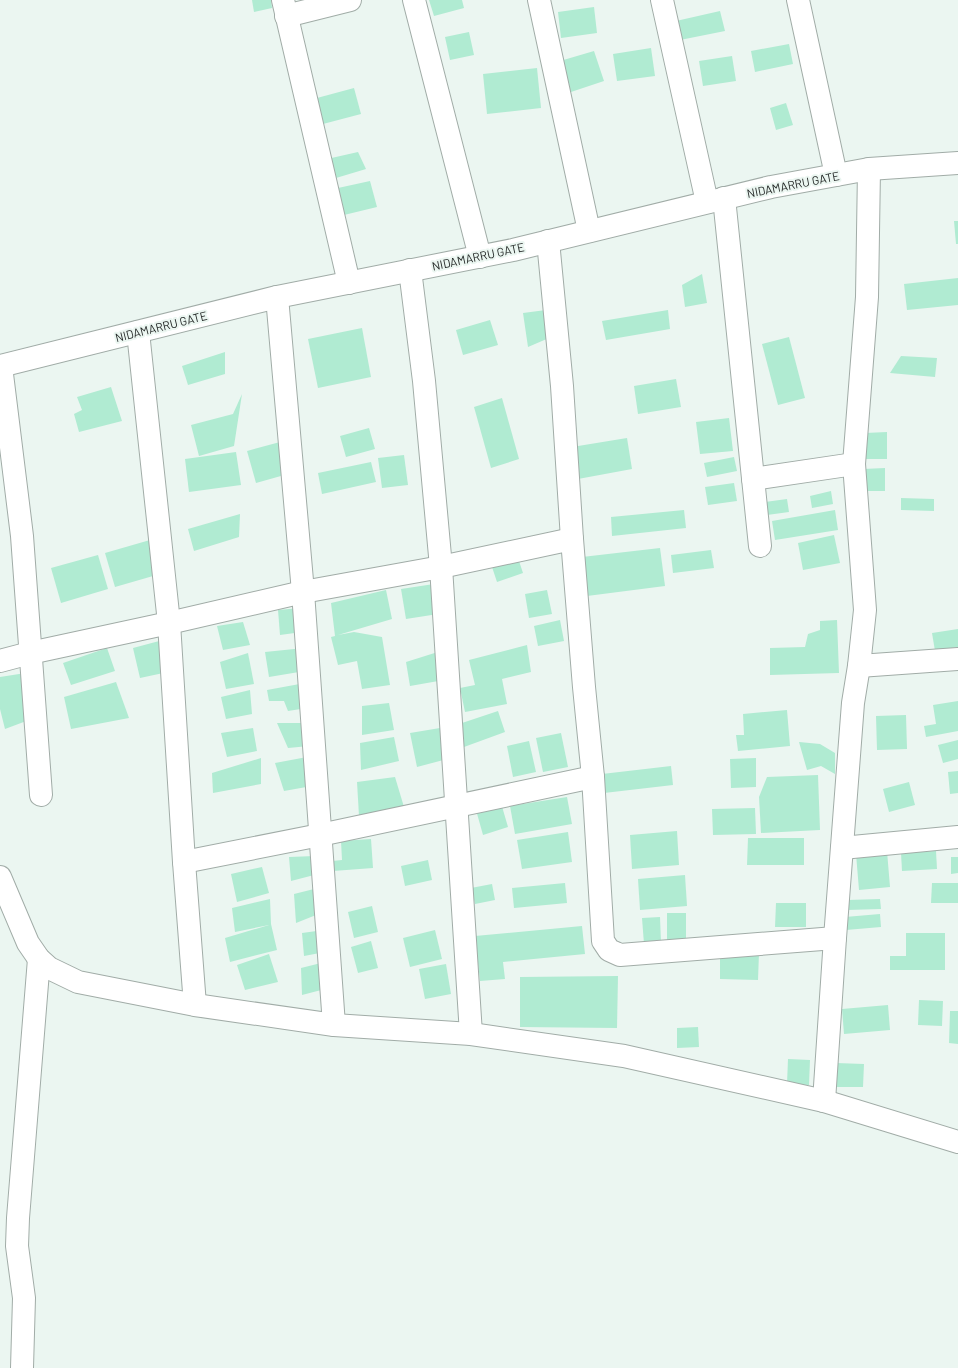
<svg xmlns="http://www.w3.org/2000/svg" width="958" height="1368" viewBox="0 0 958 1368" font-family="Barlow,sans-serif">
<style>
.building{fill:#b0ebd2}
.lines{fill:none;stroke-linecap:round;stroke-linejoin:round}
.minor-casing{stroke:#a1aca7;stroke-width:24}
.major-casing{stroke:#a1aca7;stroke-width:24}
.minor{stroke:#fff;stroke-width:22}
.major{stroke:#fff;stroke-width:22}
.labels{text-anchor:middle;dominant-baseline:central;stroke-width:4;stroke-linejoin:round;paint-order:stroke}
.street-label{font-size:12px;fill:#1f2322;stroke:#ebf6f1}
</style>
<rect width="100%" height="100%" fill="#ebf6f1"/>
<g class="building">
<path d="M252,0H271L272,8L254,12Z"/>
<path d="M429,0H462L464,8L434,16Z"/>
<path d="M594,7L597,33L561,38L558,12Z"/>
<path d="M720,11L725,31L680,40L676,21Z"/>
<path d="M469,32L474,55L450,60L445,37Z"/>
<path d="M789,44L793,64L755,72L751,51Z"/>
<path d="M651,48L655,76L617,81L613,54Z"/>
<path d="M594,51L604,81L571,92L560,61Z"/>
<path d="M732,56L736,81L703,86L699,61Z"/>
<path d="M537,68L541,108L487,114L483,74Z"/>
<path d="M354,88L361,114L323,124L317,98Z"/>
<path d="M786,103L793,125L776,130L770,108Z"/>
<path d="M358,152L366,169L336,178L327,159Z"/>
<path d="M370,181L377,207L344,215L338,188Z"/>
<path d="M954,221H958V244H956Z"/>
<path d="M702,274L707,303L685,307L682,285Z"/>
<path d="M958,278V305L907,310L904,284Z"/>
<path d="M546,310L549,338L528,347L523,313Z"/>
<path d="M668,310L670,329L606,340L602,321Z"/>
<path d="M490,320L498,345L463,355L456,330Z"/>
<path d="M362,328L371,377L318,388L308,339Z"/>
<path d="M789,337L805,398L778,405L762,344Z"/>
<path d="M225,352V374L188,385L182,366Z"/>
<path d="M901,356L937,358L935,377L890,373Z"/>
<path d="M676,379L681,407L638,414L634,386Z"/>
<path d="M111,387L122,421L79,432L74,414L82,410L77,397Z"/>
<path d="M242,394L234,446L199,456L191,425L233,414Z"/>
<path d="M502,398L519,459L491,468L474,407Z"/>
<path d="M729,418L733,451L700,454L696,422Z"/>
<path d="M369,428L375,449L346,457L340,436Z"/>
<path d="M887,432V459H865V433Z"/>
<path d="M627,438L632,469L578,479L572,447Z"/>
<path d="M280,442L288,474L256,483L247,451Z"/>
<path d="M236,452L241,485L189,492L185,459Z"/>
<path d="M404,455L408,485L382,488L378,458Z"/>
<path d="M734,457L737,471L707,477L704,463Z"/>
<path d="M371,462L376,482L322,494L318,473Z"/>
<path d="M885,468V491H863V469Z"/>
<path d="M734,483L737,501L708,505L705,487Z"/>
<path d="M831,491L833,504L812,508L810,496Z"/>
<path d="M901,498L934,499V511L901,510Z"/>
<path d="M787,499L789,512L767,515L765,502Z"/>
<path d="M684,510L686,528L612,536L611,517Z"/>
<path d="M835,510L838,530L775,540L772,521Z"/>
<path d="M240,514L239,537L194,551L188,529Z"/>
<path d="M834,535L840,563L803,570L798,543Z"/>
<path d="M150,540L160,574L115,587L105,553Z"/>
<path d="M660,548L665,586L587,596L582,557Z"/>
<path d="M711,550L714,568L673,573L671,555Z"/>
<path d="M98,555L108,589L61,603L51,568Z"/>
<path d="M518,558L523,573L497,582L492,567Z"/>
<path d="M434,584L438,614L406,619L401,589Z"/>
<path d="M386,590L392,619L338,635L354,632L382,637L390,685L362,689L357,661L338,665L331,637L335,636L331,603Z"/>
<path d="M547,590L552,614L529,618L525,594Z"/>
<path d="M300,608L302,632L280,635L278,610Z"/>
<path d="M560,620L564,641L538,646L534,626Z"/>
<path d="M837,620L839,673L770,675V648L805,647L808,634L820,630V621Z"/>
<path d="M243,622L250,645L223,650L217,626Z"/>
<path d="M958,629V647L935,651L932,633Z"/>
<path d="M163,640L168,672L140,678L133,648Z"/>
<path d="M527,645L531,672L502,679L507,704L465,712L460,688L475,685L469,660Z"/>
<path d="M107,648L115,671L71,685L63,663Z"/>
<path d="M304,648L305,671L269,677L265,652Z"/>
<path d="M441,651L444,680L410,686L406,662Z"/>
<path d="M248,653L254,684L226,689L220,662Z"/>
<path d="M32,672L29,720L5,729L0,709V677Z"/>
<path d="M116,682L129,718L71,729L64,697Z"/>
<path d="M305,683L307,708L288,711L284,701H269L267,690Z"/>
<path d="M250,690L252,714L226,719L221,697Z"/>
<path d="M958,701V731L926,737L924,726L936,724L933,705Z"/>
<path d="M389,703L394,730L362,735V706Z"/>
<path d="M787,710L790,746L738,751L736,735H744L743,714Z"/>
<path d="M498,711L505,732L464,747L456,725Z"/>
<path d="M906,715L907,749L877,750L876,716Z"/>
<path d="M277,723H305L309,746L288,748Z"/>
<path d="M446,727L451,758L417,767L410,733Z"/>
<path d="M253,728L257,751L227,757L221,733Z"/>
<path d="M561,733L568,767L543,772L536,738Z"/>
<path d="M394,737L399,761L361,770L360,743Z"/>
<path d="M958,740V759L943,763L938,745Z"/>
<path d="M529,741L536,772L513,777L507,746Z"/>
<path d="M799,742L820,744L835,753V774L821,766L807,770Z"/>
<path d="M307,757L312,786L284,791L275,763Z"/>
<path d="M261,758V784L213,793L212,773Z"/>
<path d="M756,758V787L731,788L730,759Z"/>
<path d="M671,766L673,785L604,793L602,774Z"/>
<path d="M958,771V793L950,794L948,772Z"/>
<path d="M818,775L820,830L761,833L759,797L767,777Z"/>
<path d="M395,777L404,807L359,816L357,782Z"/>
<path d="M909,782L915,805L889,812L883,789Z"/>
<path d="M567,797L572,824L515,834L510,806Z"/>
<path d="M501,803L508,827L483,835L476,810Z"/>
<path d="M755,808L756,834L713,835L712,809Z"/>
<path d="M677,831L679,865L632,869L630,835Z"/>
<path d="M568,832L572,862L522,869L517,840Z"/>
<path d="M748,838H804V865H747Z"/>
<path d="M371,839L373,868L333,871L332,861L342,860L341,841Z"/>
<path d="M887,851L890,887L859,890L856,854Z"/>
<path d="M936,851L937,869L902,871L901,853Z"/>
<path d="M315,856L318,874L291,881L289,857Z"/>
<path d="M951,857H958V873L951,874Z"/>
<path d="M428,860L432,880L405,886L401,866Z"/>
<path d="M262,867L269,893L237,902L231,874Z"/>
<path d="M685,875L687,906L640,910L638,879Z"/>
<path d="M565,883L567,903L514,908L512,888Z"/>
<path d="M932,883H958V903H931Z"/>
<path d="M492,884L495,900L475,904L471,888Z"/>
<path d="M318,888L321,913L296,923L294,894Z"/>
<path d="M270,899L271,924L277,950L230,962L225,938L269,925L235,932L232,908Z"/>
<path d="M880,899L881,909L847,910V900Z"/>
<path d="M776,903H806V927H775Z"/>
<path d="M372,906L378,932L354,938L348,912Z"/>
<rect x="667" y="913" width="19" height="31"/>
<path d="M880,914L881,927L846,930L845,917Z"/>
<path d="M660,917L661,943L644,944L642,918Z"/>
<path d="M582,926L585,954L503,962L505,979L480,981L475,936Z"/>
<path d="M324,930L325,952L304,956L302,933Z"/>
<path d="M435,930L442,959L410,967L403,938Z"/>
<path d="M906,933H945V970H890V956H906Z"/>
<path d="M371,941L378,968L358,973L351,947Z"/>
<path d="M720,952L759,953L758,980L720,979Z"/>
<path d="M269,954L278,982L245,990L237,965Z"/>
<path d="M325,962L329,988L302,995L301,968Z"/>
<path d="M446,964L451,994L425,999L419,969Z"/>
<path d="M618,976L617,1028L520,1027V977Z"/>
<path d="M919,1000L943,1001L942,1026L918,1025Z"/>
<path d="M888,1005L890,1030L844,1034L842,1009Z"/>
<path d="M950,1011H958V1044L949,1043Z"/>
<path d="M698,1027L699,1047L677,1048V1028Z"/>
<path d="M788,1059L810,1060L809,1085L787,1084Z"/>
<path d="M836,1063L864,1064L863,1087H836Z"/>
</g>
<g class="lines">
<g class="minor-casing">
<g id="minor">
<path d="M283,0L349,283"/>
<path d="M414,0L480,257"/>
<path d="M539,0L589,231"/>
<path d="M662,0L707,202"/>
<path d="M798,0L836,175"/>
<path d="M286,16L350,0"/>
<path d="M724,198L760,546"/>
<path d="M548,241L562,386L572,539L584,687L593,777L603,941L609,950L620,955L835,938"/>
<path d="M410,270L424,381L441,567L471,1034"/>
<path d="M277,297L303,592L334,1025"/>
<path d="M138,332L169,623L184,862L195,1005"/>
<path d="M1,366L22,536L41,795"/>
<path d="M753,479L854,464"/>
<path d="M0,661L30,653L169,623L303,592L441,567L572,539"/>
<path d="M859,666L958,659"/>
<path d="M842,848L958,837"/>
<path d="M184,862L320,835L593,777"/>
<path d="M0,877L28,943L39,959L49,968L78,982L195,1005L334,1025L471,1034L624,1056L824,1101L958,1142"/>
<path d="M824,1101L835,938L853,703L859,666L865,610L854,464L867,297L869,169"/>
<path d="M22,1368L24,1298L17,1246L18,1218L39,959"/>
</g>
</g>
<g class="major-casing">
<path id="major" d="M0,366L277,297L513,250L771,187L869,169L958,163"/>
</g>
<use href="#minor" class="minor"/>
<use href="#major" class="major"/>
</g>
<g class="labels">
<g class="street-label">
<text transform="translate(793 184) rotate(-11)">NIDAMARRU GATE</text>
<text transform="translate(478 256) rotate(-12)">NIDAMARRU GATE</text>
<text transform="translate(161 326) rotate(-14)">NIDAMARRU GATE</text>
</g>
</g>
</svg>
